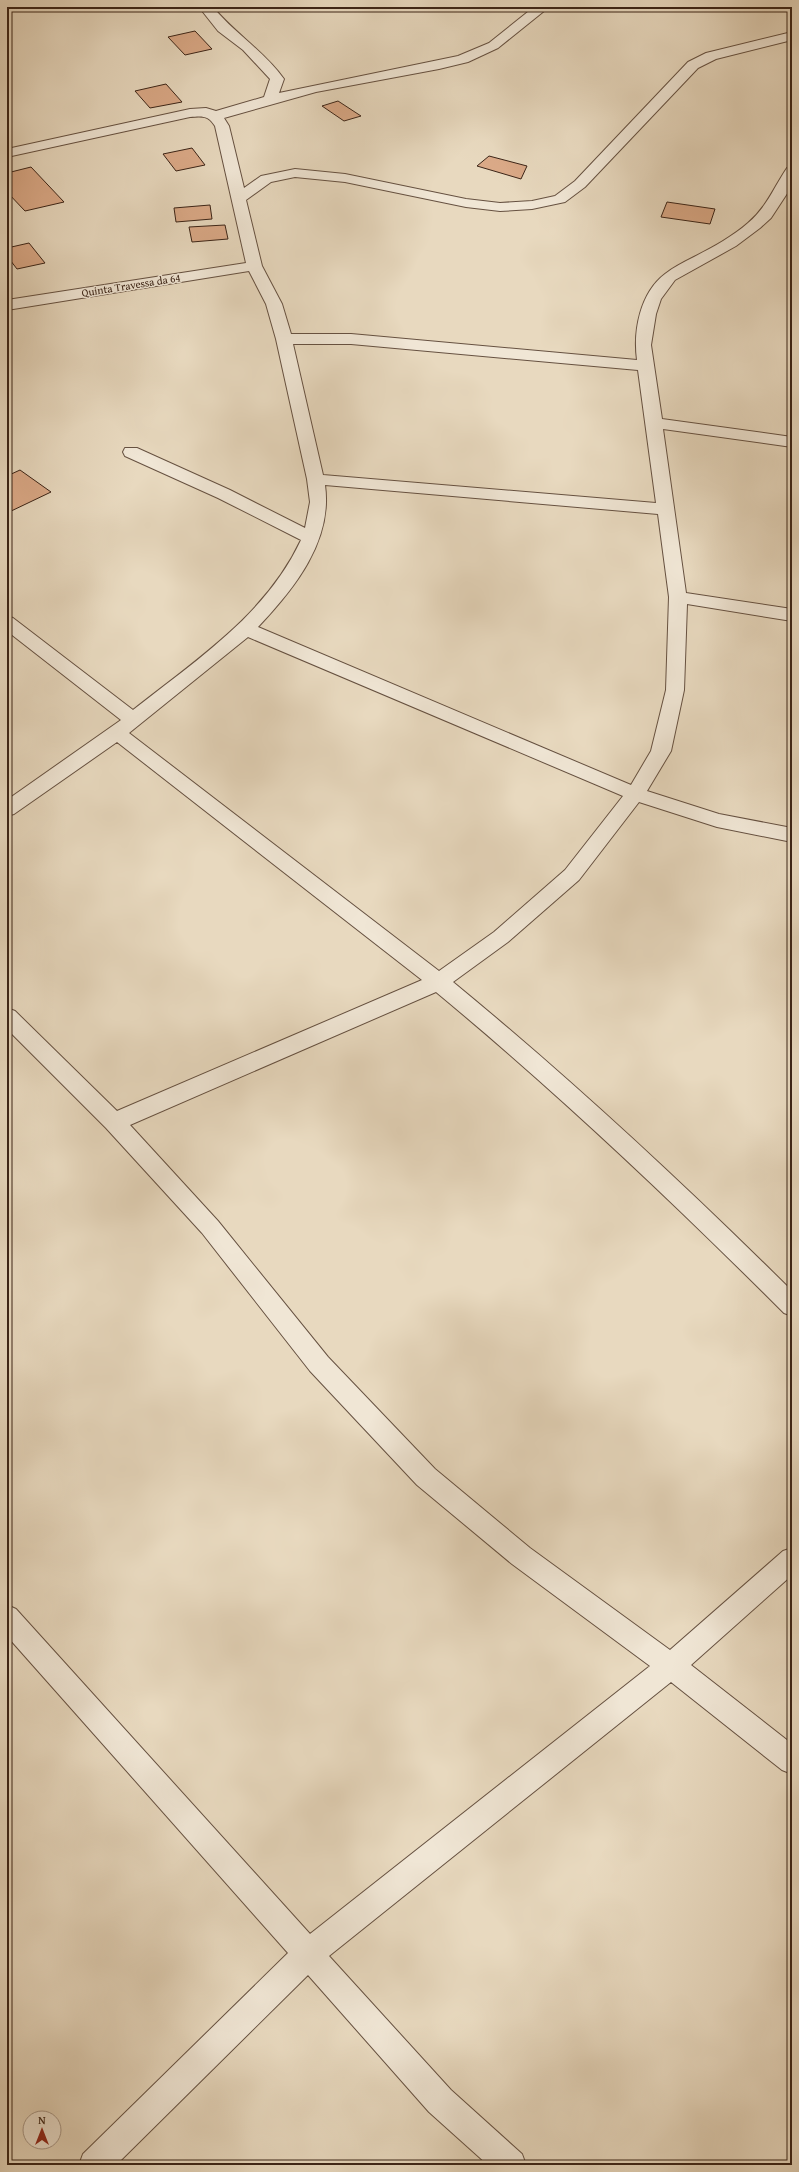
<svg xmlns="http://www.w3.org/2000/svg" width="799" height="2172" viewBox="0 0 799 2172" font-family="'Gentium Book Plus',serif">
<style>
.building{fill:#dbaa88;stroke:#3b2417}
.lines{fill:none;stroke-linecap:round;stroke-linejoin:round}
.street-casing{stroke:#665141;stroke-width:2}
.street{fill:#f0e6d5;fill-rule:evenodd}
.labels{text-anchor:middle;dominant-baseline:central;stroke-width:3;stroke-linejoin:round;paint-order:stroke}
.far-street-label{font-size:11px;fill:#3b2417;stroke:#f0e6d5}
</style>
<rect width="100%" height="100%" fill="#e8d9bf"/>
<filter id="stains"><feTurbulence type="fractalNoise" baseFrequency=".005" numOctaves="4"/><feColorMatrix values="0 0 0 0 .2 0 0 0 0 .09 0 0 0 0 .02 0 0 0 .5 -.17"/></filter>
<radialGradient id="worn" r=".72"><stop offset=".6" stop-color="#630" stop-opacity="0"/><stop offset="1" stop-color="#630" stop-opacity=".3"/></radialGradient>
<g class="building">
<path d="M195,31L212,49L185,55L168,37Z"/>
<path d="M166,84L182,102L150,108L135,91Z"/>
<path d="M338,101L361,116L344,121L322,106Z"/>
<path d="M192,148L205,165L176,171L163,154Z"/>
<path d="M489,156L527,166L521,179L477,166Z"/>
<path d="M31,167L64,202L25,211L7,192V173Z"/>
<path d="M667,202L715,209L710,224L661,217Z"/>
<path d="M210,205L212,219L176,222L174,208Z"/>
<path d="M225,225L228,239L192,242L189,227Z"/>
<path d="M29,243L45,263L17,269L7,256V248Z"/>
<path d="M20,470L51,492L7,513V476Z"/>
</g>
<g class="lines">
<g class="street-casing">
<path id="street" d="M199,7H213C234,33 264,51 284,79L279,93L458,56L489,43L534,7H549L498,48L468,62L439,69L316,92L224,118L229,126L244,188L261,176L295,169L345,174L466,199L500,203L532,201L555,196L575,181L688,62L706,53L792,32V40L716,59L698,68L585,187L565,202L532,209L500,211L466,207L345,182L295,177L271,182L246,200L262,266L282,304L291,334H351L637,360C633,331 640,293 665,274C674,267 684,262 694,257C713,247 732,237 748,223C767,207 774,187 787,168L792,167V186L771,218L760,228L736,246L675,280L661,299L656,314L651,345L662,419L792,437V447L663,429L686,593L792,609V621L687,604L684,690L671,751L647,791L719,814L792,828V842L717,827L639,802L579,880L508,942L453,982C571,1079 683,1183 792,1291V1316L784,1313C672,1201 558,1093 436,992L130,1125L218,1221L328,1357L435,1469L530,1548L670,1650L783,1551L792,1548V1575L691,1665L792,1744V1774L782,1770L671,1682L329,1956L451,2090L522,2154L526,2165H488L429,2112L308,1975L116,2165H79L83,2154L288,1953L7,1636V1605L16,1609L310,1934L650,1666L512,1564L417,1485L310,1371L202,1233L106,1128L7,1029V1008L15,1011L117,1111L422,980L117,742L14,814L7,816V800L121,720L7,631V616L13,618L133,710C196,660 266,615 301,540L218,498L125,456L123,452L125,448H137L230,490L305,528L310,502L307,479L276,339L266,304L249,271L7,310V300L246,263L215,126C208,115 202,116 190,117L7,157V149L190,109L206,108L216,111L264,97L270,79L243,50L218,31ZM293,344H351L638,370L656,503L323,475ZM325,485L658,514L669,597L666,690L651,751L631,785L258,627C294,589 333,541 325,485ZM248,637L623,796L565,870L494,932L439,971L129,733Z"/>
</g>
<use href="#street" class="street"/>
</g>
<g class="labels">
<g class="far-street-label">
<text transform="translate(131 285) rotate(-9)">Quinta Travessa da 64</text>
</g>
</g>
<rect width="799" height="2172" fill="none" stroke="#e8d9bf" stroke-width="24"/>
<rect x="8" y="8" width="783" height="2156" fill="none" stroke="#3b2417" stroke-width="2"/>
<rect x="12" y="12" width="775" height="2148" fill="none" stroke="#3b2417"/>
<g transform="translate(42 2130)"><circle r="19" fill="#f0e6d5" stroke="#a89889"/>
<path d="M0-3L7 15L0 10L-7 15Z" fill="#8f2418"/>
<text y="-6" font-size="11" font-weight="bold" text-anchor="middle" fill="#3b2417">N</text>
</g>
<rect width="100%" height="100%" filter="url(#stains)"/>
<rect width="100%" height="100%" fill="url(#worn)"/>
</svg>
